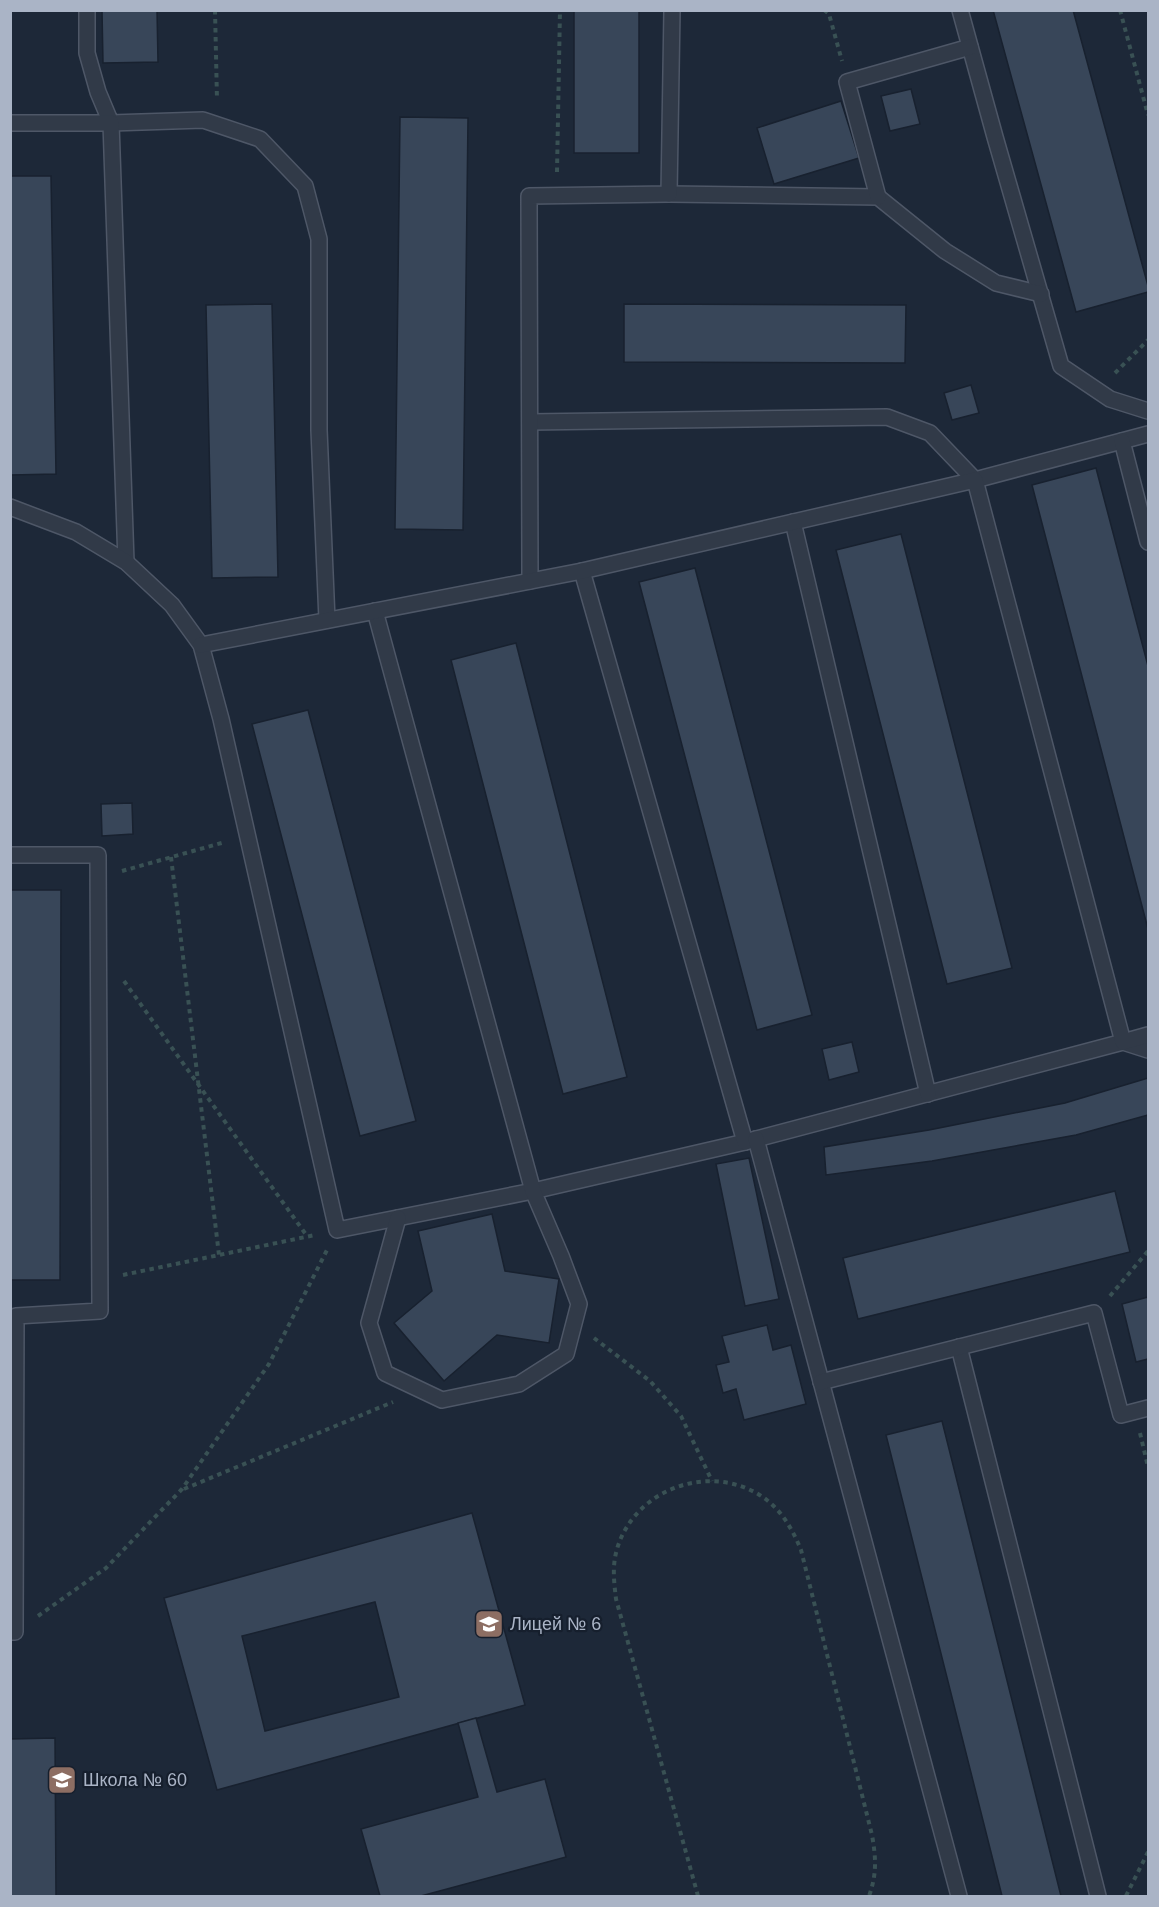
<svg xmlns="http://www.w3.org/2000/svg" width="1159" height="1907" viewBox="0 0 1159 1907" font-family="Helvetica,sans-serif">
<style>
.building{fill:#384659;stroke:#18212f;stroke-width:1.5;fill-rule:evenodd}
.lines{fill:none;stroke-linecap:round;stroke-linejoin:round}
.service-casing{stroke:#4e5767;stroke-width:18}
.path{stroke:#395154;stroke-width:4;stroke-dasharray:4.5 4.5;stroke-linecap:butt}
.service{stroke:#313a48;stroke-width:15}
.labels{text-anchor:middle;dominant-baseline:central;stroke-width:4.5;stroke-linejoin:round;paint-order:stroke}
.poi-label{font-size:18px;fill:#aab4c6;stroke:#161f2d;text-anchor:start}
</style>
<rect width="100%" height="100%" fill="#1d2838"/>
<g class="building">
<path d="M102,10H157L158,62L103,63Z"/>
<rect x="574" y="10" width="65" height="143"/>
<path d="M993,10H1073L1148,286V292L1076,312Z"/>
<path d="M911,89L920,124L890,131L881,96Z"/>
<path d="M841,101L859,158L774,184L757,128Z"/>
<path d="M400,117L468,118L463,530L395,529Z"/>
<path d="M10,176H51L56,474L10,475Z"/>
<path d="M272,304L278,577L212,578L206,305Z"/>
<path d="M624,304L906,305L905,363L624,362Z"/>
<path d="M971,385L979,413L952,420L944,393Z"/>
<path d="M1096,468L1148,666V929L1032,485Z"/>
<path d="M901,534L1012,968L947,984L836,550Z"/>
<path d="M695,568L812,1015L757,1030L639,582Z"/>
<path d="M516,643L627,1077L563,1094L451,660Z"/>
<path d="M308,710L416,1121L360,1136L252,724Z"/>
<path d="M132,803L133,834L102,836L101,804Z"/>
<path d="M10,890H61L60,1280H10Z"/>
<path d="M852,1042L859,1072L829,1080L822,1049Z"/>
<path d="M1148,1078V1115L1076,1135L932,1161L826,1175L824,1147L929,1130L1065,1103Z"/>
<path d="M749,1158L779,1299L745,1306L716,1164Z"/>
<path d="M1115,1191L1130,1252L858,1319L843,1258Z"/>
<path d="M492,1214L505,1271L559,1279L549,1343L497,1335L444,1381L394,1323L432,1291L418,1231Z"/>
<path d="M1148,1297V1359L1136,1362L1122,1304Z"/>
<path d="M767,1325L773,1350L791,1345L806,1404L744,1420L736,1389L723,1393L716,1365L729,1362L722,1336Z"/>
<path d="M942,1421L1061,1896H1002L886,1435Z"/>
<path d="M472,1513L525,1705L217,1790L164,1598ZM375,1602L399,1697L265,1731L242,1636Z"/>
<path d="M476,1718L497,1792L545,1779L566,1857L421,1896H380L361,1829L478,1797L458,1723Z"/>
<path d="M55,1738L56,1896H10V1739Z"/>
</g>
<g class="lines">
<g class="service-casing">
<g id="service">
<path d="M87,10V53L98,92L111,123L203,120L260,139L305,186L319,239V430L327,620"/>
<path d="M960,10L995,137L1061,366L1110,399L1148,411"/>
<path d="M10,123H111L126,562"/>
<path d="M669,194L878,197L945,251L996,283L1041,294"/>
<path d="M878,197L847,82L970,47"/>
<path d="M530,422L887,417L930,433L975,480L1148,434"/>
<path d="M1122,441L1148,542"/>
<path d="M10,507L76,532L126,562L172,605L201,645L221,719L337,1230L533,1191L745,1142L1123,1042L1148,1050"/>
<path d="M793,522L928,1094"/>
<path d="M582,571L745,1142"/>
<path d="M530,581L529,196L669,194L672,10"/>
<path d="M375,611L533,1191L561,1256L579,1304L566,1354L519,1384L442,1400L385,1373L369,1323L398,1218"/>
<path d="M201,645L582,571L975,480L1123,1042L1148,1035"/>
<path d="M10,855H98L100,1311L16,1316L15,1632H10"/>
<path d="M756,1139L959,1896"/>
<path d="M959,1347L1098,1896"/>
<path d="M821,1382L1094,1313L1121,1415L1148,1408"/>
</g>
</g>
<g class="path">
<path d="M215,10L217,100"/>
<path d="M824,10L829,14L842,61"/>
<path d="M1120,10L1148,115"/>
<path d="M557,172L560,10"/>
<path d="M1115,373L1148,340"/>
<path d="M171,857L219,1255"/>
<path d="M122,871L225,842"/>
<path d="M124,981L307,1236"/>
<path d="M123,1275L315,1235"/>
<path d="M1110,1296L1148,1251"/>
<path d="M594,1338L650,1381L681,1416L712,1481"/>
<path d="M1140,1433L1148,1467"/>
<path d="M184,1489L393,1402"/>
<path d="M38,1616L106,1568L182,1489L269,1364L327,1250"/>
<path d="M698,1896L616,1599C614,1582 612,1566 617,1549C634,1491 705,1463 758,1494C780,1507 792,1528 801,1550L872,1835C876,1858 877,1874 869,1896"/>
<path d="M1126,1896L1148,1852"/>
</g>
<use href="#service" class="service"/>
</g>
<defs>
<g id="school-square" transform="scale(1.5)"><rect x="-9" y="-9" width="18" height="18" rx="4" fill="#8d6e63" stroke="#161f2d"/><path d="M0-5L7-2L0 1L-7-2ZM-4 1L0 2.5L4 1V4Q0 6-4 4Z" fill="#fff"/></g>
</defs>
<g fill-rule="evenodd">
<use href="#school-square" x="489" y="1624"/>
<use href="#school-square" x="62" y="1780"/>
</g>
<g class="labels">
<g class="poi-label">
<text x="510" y="1624">Лицей № 6</text>
<text x="83" y="1780">Школа № 60</text>
</g>
</g>
<rect width="1159" height="1907" fill="none" stroke="#aab4c6" stroke-width="24"/>
</svg>
